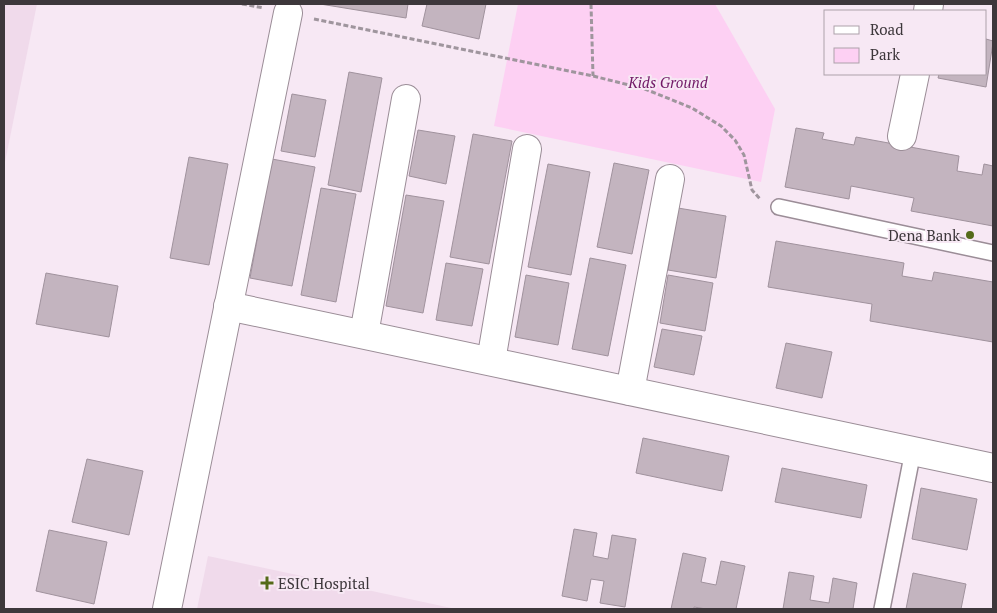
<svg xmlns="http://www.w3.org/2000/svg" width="997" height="613" viewBox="0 0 997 613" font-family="'PT Serif',serif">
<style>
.built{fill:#f0daeb}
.green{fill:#fdd0f3}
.building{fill:#c3b4bf;stroke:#a0929d}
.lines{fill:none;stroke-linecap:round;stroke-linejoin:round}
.lane-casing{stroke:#9b8d97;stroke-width:18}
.street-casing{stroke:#9b8d97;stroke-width:30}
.path{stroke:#9f959d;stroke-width:3;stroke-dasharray:5 2.5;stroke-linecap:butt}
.lane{stroke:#fff;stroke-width:15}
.street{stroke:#fff;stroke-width:28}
.poi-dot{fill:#546a19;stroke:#f7e8f4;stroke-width:2}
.labels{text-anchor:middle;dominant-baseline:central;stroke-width:4;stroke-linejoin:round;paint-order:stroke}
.park-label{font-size:15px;font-style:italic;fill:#711866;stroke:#f7e8f4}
.poi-label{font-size:15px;fill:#3d373b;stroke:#f7e8f4;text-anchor:end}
</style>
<rect width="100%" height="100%" fill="#f7e8f4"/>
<g class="built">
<path d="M4,4H37L4,167Z"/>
<path d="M208,556L456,609H197Z"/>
</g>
<path class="green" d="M518,4H715L775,109L761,182L494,126Z"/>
<g class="building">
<path d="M320,4H408L406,18Z"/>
<path d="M427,4H486L479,39L422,26Z"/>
<path d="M986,39L993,41V43L986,87L938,78L939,74H986Z"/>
<path d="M349,72L382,78L361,192L328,185Z"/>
<path d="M292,94L326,100L315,157L281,151Z"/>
<path d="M796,128L824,133L822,139L854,145L856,137L959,156L957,171L982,175L984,164L993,166V226L911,211L914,198L851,186L849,199L785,187Z"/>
<path d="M418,130L455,136L446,184L409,176Z"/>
<path d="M473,134L512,141L489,264L450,257Z"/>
<path d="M189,157L228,164L209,265L170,258Z"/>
<path d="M272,159L315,167L292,286L250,278Z"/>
<path d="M614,163L649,170L632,254L597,247Z"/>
<path d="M548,164L590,172L571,275L528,267Z"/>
<path d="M321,188L356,194L336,302L301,295Z"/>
<path d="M406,195L444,201L423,313L386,306Z"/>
<path d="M678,208L726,216L716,278L668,270Z"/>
<path d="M776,241L904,263L902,276L932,281L934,272L993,282V342L870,321L872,304L768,287Z"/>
<path d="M590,258L626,265L608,356L572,349Z"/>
<path d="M446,263L483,269L472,326L436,320Z"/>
<path d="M46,273L118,286L109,337L36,324Z"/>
<path d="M526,275L569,283L558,345L515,337Z"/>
<path d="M668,275L713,283L705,331L660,323Z"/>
<path d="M662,329L702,336L694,375L654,367Z"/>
<path d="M786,343L832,352L822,398L776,388Z"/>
<path d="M643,438L729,456L722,491L636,473Z"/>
<path d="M87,459L143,471L129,535L72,522Z"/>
<path d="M782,468L867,485L861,518L775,502Z"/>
<path d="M921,488L977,499L967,550L912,539Z"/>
<path d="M574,529L597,533L593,556L608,559L612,535L636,539L625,607L600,603L604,581L591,579L587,601L562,596Z"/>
<path d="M49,530L107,542L94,604L36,591Z"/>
<path d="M683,553L706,558L701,582L716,585L721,561L745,566L736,609H706L694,607V609H671Z"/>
<path d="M789,572L814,576L810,600L829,603L833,578L857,583L853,609H783Z"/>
<path d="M913,573L966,584L961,609H906Z"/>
</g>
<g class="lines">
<g class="lane-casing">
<g id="lane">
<path d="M779,207L993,253"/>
<path d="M882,609L913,451"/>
</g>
</g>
<g class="street-casing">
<g id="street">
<path d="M928,11L929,4"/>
<path d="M902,136L915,74"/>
<path d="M228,306L993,468"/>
<path d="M364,334L406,99"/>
<path d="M491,361L527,149"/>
<path d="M630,391L670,179"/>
<path d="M167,609L288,13"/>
</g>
</g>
<g class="path">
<path d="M242,4L264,8"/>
<path d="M591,4L593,76"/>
<path d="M314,19L593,76L645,89L692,108L721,126L735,140L744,155L752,190L760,199"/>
</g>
<use href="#lane" class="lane"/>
<use href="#street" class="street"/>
</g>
<g class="poi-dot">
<circle cx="970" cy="235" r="5"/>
<path d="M264.5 575.5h5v5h5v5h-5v5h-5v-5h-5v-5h5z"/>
</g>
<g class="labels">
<g class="park-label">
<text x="668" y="82">Kids Ground</text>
</g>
<g class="poi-label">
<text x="960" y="235">Dena Bank</text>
<text x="278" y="583" text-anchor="start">ESIC Hospital</text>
</g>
</g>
<rect width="997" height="613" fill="none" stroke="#3d373b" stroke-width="10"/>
<rect x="824" y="10" width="162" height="65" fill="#f7e8f4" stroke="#ada1aa"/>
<rect x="834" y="26" width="25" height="8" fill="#ffffff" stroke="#ada1aa"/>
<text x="870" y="35" font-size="15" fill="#3d373b">Road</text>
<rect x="834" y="48" width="25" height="15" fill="#fdd0f3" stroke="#ada1aa"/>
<text x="870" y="60" font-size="15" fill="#3d373b">Park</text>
</svg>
